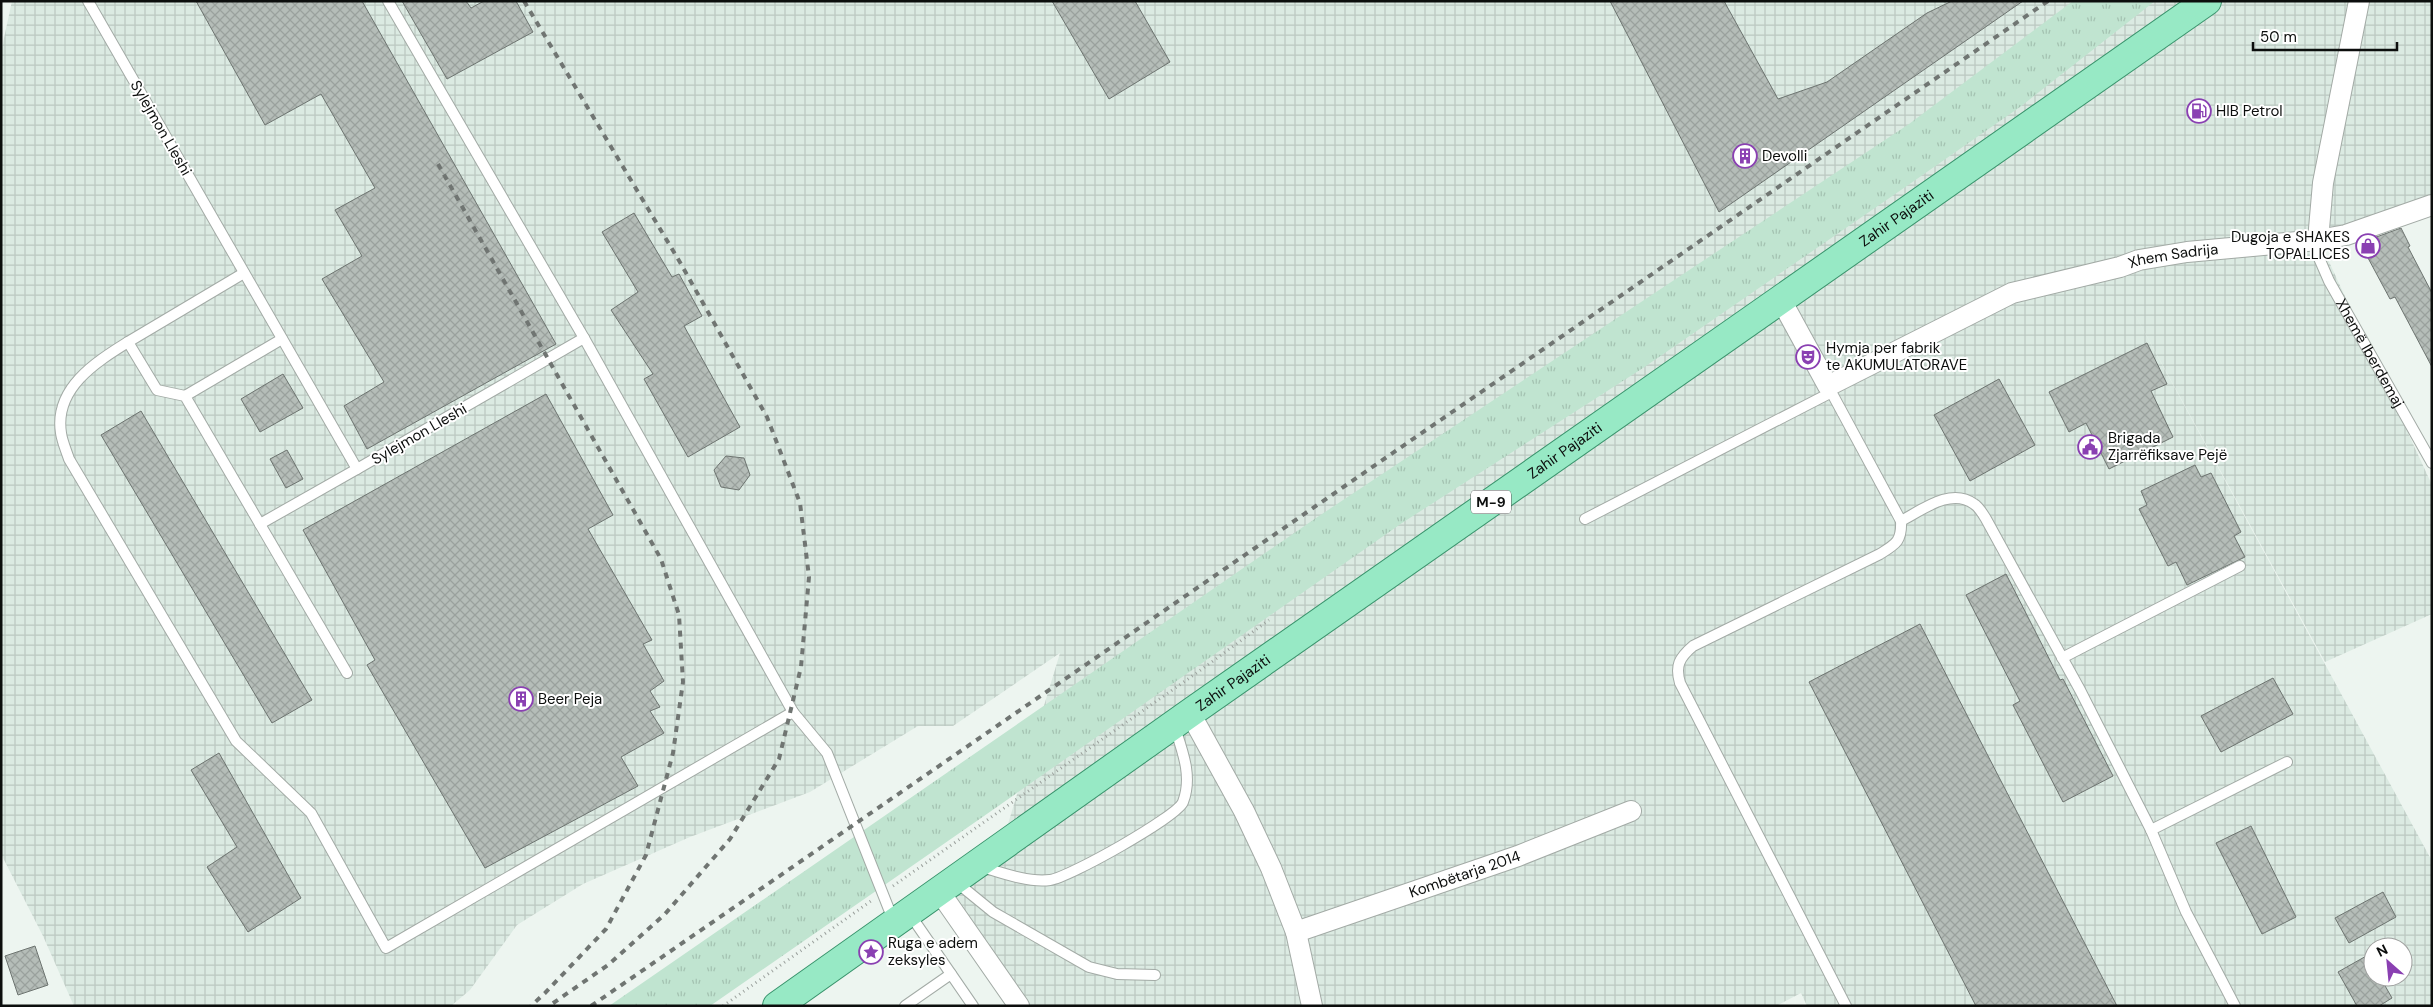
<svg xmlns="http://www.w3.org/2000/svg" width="2433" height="1007" viewBox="0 0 2433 1007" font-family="'DM Sans',sans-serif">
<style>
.industrial{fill:url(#industrial-grid);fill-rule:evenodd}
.grass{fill:url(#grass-tufts)}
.building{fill:url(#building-cross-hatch);stroke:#6d7470}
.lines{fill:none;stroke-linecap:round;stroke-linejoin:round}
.lane-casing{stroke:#a3aba6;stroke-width:12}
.street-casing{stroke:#a3aba6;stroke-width:22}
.primary-casing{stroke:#39936c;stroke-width:30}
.path{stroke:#9ba19d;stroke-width:3;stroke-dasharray:1 4;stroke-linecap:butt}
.lane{stroke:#fff;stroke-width:10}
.street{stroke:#fff;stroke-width:20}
.primary{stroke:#97e9c5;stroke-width:28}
.rail{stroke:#707572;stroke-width:4;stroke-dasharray:6 6;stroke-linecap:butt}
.labels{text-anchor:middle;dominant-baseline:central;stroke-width:4;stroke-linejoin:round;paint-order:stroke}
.shield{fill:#fff;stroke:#555656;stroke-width:1}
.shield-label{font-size:14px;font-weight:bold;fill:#0c0e0d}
.poi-label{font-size:15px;fill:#0c0e0d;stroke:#fff;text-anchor:start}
.street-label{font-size:15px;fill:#0c0e0d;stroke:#fff}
</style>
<defs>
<pattern id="industrial-grid" width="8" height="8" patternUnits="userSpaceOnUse" patternTransform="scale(1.25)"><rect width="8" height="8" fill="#dbeae2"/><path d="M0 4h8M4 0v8" fill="none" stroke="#bbc8c1"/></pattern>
<pattern id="grass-tufts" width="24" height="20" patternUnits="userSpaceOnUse" patternTransform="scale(1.25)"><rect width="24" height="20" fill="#c0e4d0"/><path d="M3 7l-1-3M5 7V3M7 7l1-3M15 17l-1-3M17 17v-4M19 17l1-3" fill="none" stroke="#a4c2b1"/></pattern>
<pattern id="building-cross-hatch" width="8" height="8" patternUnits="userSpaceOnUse" patternTransform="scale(1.25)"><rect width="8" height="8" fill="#b5bdb8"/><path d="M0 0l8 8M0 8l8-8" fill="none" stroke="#9aa19d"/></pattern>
</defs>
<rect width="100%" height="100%" fill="#edf5f0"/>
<path class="industrial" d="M12,1H2432V205L2319,240L2432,485V614L2325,662L2121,289L2432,861V1006H1807L1801,993L1776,1006H1018L939,891L1001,847L1060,653L953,726H918L810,792L690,837L583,884L517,925L470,990L451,1006H74L43,936L1,854V52ZM2373,947H2403V977H2373Z"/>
<path class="grass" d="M2073,1H2155L2020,107L1914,181L1643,368L1402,523L984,816L710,1006H609L1316,518L1909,124Z"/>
<g class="building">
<path d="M196,1H362L556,344L367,449L344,406L384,382L322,279L362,256L335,210L375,188L321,94L265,125Z"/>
<path d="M402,1H466L471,8L484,1H516L533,32L447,79Z"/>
<path d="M1052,1H1135L1170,62L1109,99Z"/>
<path d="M1610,1H1724L1778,99L1827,82L1927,13L1952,1H2023L1719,212Z"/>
<path d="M634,213L672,277L679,274L702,316L684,326L740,427L688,457L644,379L653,374L611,310L638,292L602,232Z"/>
<path d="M2401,228L2410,246L2408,247L2432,293V367L2395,297L2390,299L2360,243Z"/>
<path d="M2147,343L2167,384L2151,391L2173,437L2109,469L2086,423L2069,432L2049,392Z"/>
<path d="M283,374L303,408L260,432L241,399Z"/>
<path d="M1999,379L2035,445L1970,481L1934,415Z"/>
<path d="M546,394L613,515L588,529L652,640L643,644L664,681L650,691L660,707L650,711L664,733L621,757L638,786L485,868L367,665L375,660L303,530Z"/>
<path d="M141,411L312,700L272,723L101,435Z"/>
<path d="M287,450L303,479L286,488L270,459Z"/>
<path d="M726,456L744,458L750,475L739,490L721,487L714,470Z"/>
<path d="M2195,465L2201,477L2211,473L2241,532L2234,536L2245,557L2187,585L2176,562L2168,566L2139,509L2147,505L2141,491Z"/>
<path d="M2006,574L2060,680L2063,679L2113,776L2063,802L2013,705L2020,701L1966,595Z"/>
<path d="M1920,624L2117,1006H1976L1809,682Z"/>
<path d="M2273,678L2293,714L2221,752L2201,716Z"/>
<path d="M219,753L301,898L248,932L207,867L237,847L191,770Z"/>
<path d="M2251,826L2296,917L2262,934L2216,843Z"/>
<path d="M2383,892L2396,917L2349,943L2335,918Z"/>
<path d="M35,946L48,985L18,995L5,956Z"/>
<path d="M2368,955L2373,964V977H2380L2392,998L2379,1006H2357L2338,972Z"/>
</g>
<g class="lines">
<g class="lane-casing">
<g id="lane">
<path d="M88,1L357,469L584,338L388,1"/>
<path id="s1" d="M2318,240L2319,258L2329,281L2432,463"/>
<path d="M244,273L128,342L157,390L185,396L347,673"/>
<path d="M128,342C96,362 54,388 61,433C62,441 66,450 69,459L236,741L311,813L386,948L793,712L584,338"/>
<path d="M1828,386L1901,521C1902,541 1896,544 1880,554L1693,646C1679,658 1675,666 1680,683L1846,1006"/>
<path d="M185,396L282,339"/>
<path d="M1585,519L1832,392"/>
<path d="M1901,521C1922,510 1951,487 1974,504C1979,507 1983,514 1986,519L2080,690L2151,830L2186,912L2235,1006"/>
<path d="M260,524L357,469"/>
<path d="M2062,658L2240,566"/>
<path d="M793,712L827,753L894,922"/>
<path d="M2151,830L2287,762"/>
<path d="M979,866C999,872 1028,883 1050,880C1068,878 1177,817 1183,802C1193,776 1182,750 1174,725"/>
<path d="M955,881L993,912L1089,967L1117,974L1155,975"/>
<path d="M909,913L951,974"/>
<path d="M905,1006L951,974L973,1006"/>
</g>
</g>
<g class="street-casing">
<g id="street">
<path d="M2359,1L2323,183L2318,240L2346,235L2432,205"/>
<path id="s2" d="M1781,300L1828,386L2012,293L2120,267L2139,260L2187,252L2318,240"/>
<path id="s3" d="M1190,713L1244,811L1271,868L1296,932L1518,856L1631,811"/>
<path d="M939,891L1019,1006"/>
<path d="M1296,932L1312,1006"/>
</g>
</g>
<g class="primary-casing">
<g id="primary">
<path id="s4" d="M777,1006L1190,713L2207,1"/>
</g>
</g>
<g class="path">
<path d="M893,886L1198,672L1269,620"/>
<path d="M723,1006L871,901"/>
</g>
<use href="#lane" class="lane"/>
<use href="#street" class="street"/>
<use href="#primary" class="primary"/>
<g class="rail">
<path d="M524,1L681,264L767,417L800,503L809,577L801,667L779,759L730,839L665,914L608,965L549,1006"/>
<path d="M438,164L661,559L679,615L683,682L673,753L646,855L606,929L545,993L531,1006"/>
<path d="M591,1006L2048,1"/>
</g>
</g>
<defs>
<g id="fuel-ring" transform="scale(1.25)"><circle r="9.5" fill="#fff" stroke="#8a40b2" stroke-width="1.5"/><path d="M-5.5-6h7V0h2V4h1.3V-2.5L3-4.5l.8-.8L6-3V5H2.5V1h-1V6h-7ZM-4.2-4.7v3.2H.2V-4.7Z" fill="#8a40b2"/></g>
<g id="building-ring" transform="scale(1.25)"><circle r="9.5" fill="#fff" stroke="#8a40b2" stroke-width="1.5"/><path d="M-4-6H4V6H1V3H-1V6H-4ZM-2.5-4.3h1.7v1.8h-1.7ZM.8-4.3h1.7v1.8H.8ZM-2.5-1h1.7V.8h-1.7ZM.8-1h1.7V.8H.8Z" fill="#8a40b2"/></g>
<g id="shop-ring" transform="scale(1.25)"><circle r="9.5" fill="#fff" stroke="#8a40b2" stroke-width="1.5"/><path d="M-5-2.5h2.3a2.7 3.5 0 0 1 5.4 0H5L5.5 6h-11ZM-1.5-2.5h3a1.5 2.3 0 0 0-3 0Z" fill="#8a40b2"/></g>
<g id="theatre-ring" transform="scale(1.25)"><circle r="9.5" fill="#fff" stroke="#8a40b2" stroke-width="1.5"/><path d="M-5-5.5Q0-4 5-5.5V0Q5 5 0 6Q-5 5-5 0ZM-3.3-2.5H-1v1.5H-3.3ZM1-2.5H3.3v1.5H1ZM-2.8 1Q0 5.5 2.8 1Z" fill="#8a40b2"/></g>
<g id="civic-ring" transform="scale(1.25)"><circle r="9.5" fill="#fff" stroke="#8a40b2" stroke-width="1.5"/><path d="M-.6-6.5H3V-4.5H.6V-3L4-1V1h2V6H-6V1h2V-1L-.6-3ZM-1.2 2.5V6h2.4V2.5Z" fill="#8a40b2"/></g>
<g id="sight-ring" transform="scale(1.25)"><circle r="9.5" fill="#fff" stroke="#8a40b2" stroke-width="1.5"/><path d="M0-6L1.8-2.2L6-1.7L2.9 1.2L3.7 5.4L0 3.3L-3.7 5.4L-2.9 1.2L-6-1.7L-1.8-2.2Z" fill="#8a40b2"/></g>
</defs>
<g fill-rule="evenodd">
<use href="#fuel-ring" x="2199" y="111"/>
<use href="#building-ring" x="1745" y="156"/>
<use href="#shop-ring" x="2368" y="246"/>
<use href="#theatre-ring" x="1808" y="357"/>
<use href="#civic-ring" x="2090" y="447"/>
<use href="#building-ring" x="521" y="699"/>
<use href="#sight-ring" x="871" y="952"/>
</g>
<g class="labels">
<rect class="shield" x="1471" y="490.5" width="40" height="23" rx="4"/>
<g class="shield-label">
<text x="1491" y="502">M-9</text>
</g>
<g class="poi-label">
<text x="2216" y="111">HIB Petrol</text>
<text x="1762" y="156">Devolli</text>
<text x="2350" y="237" text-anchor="end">Dugoja e SHAKES<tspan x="2350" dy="17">TOPALLICES</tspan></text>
<text x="1826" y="348">Hymja per fabrik<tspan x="1826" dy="17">te AKUMULATORAVE</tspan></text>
<text x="2108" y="438">Brigada<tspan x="2108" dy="17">Zjarrëfiksave Pejë</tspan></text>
<text x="538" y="699">Beer Peja</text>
<text x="888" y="943">Ruga e adem<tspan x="888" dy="17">zeksyles</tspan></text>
</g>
<g class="street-label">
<text transform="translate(161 128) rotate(60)">Sylejmon Lleshi</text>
<text stroke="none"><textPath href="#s4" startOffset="1369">Zahir Pajaziti</textPath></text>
<text stroke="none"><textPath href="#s2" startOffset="470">Xhem Sadrija</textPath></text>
<text stroke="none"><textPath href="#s1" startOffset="126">Xhemë Iberdemaj</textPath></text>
<text transform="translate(419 434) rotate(-30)">Sylejmon Lleshi</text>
<text stroke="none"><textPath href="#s4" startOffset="964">Zahir Pajaziti</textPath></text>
<text stroke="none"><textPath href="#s4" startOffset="559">Zahir Pajaziti</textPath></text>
<text stroke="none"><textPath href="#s3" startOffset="422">Kombëtarja 2014</textPath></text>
</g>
</g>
<rect width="2433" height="1007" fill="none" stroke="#0c0e0d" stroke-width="5"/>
<g transform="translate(2388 962) rotate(333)"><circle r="24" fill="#ffffff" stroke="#9e9f9e"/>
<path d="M0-4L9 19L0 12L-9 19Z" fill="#8a40b2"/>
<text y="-8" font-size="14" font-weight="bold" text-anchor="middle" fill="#0c0e0d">N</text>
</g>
<path d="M2253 42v8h144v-8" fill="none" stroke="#0c0e0d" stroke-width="2.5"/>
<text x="2260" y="42" font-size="15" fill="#0c0e0d" stroke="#ffffff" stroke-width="4" paint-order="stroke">50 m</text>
</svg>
